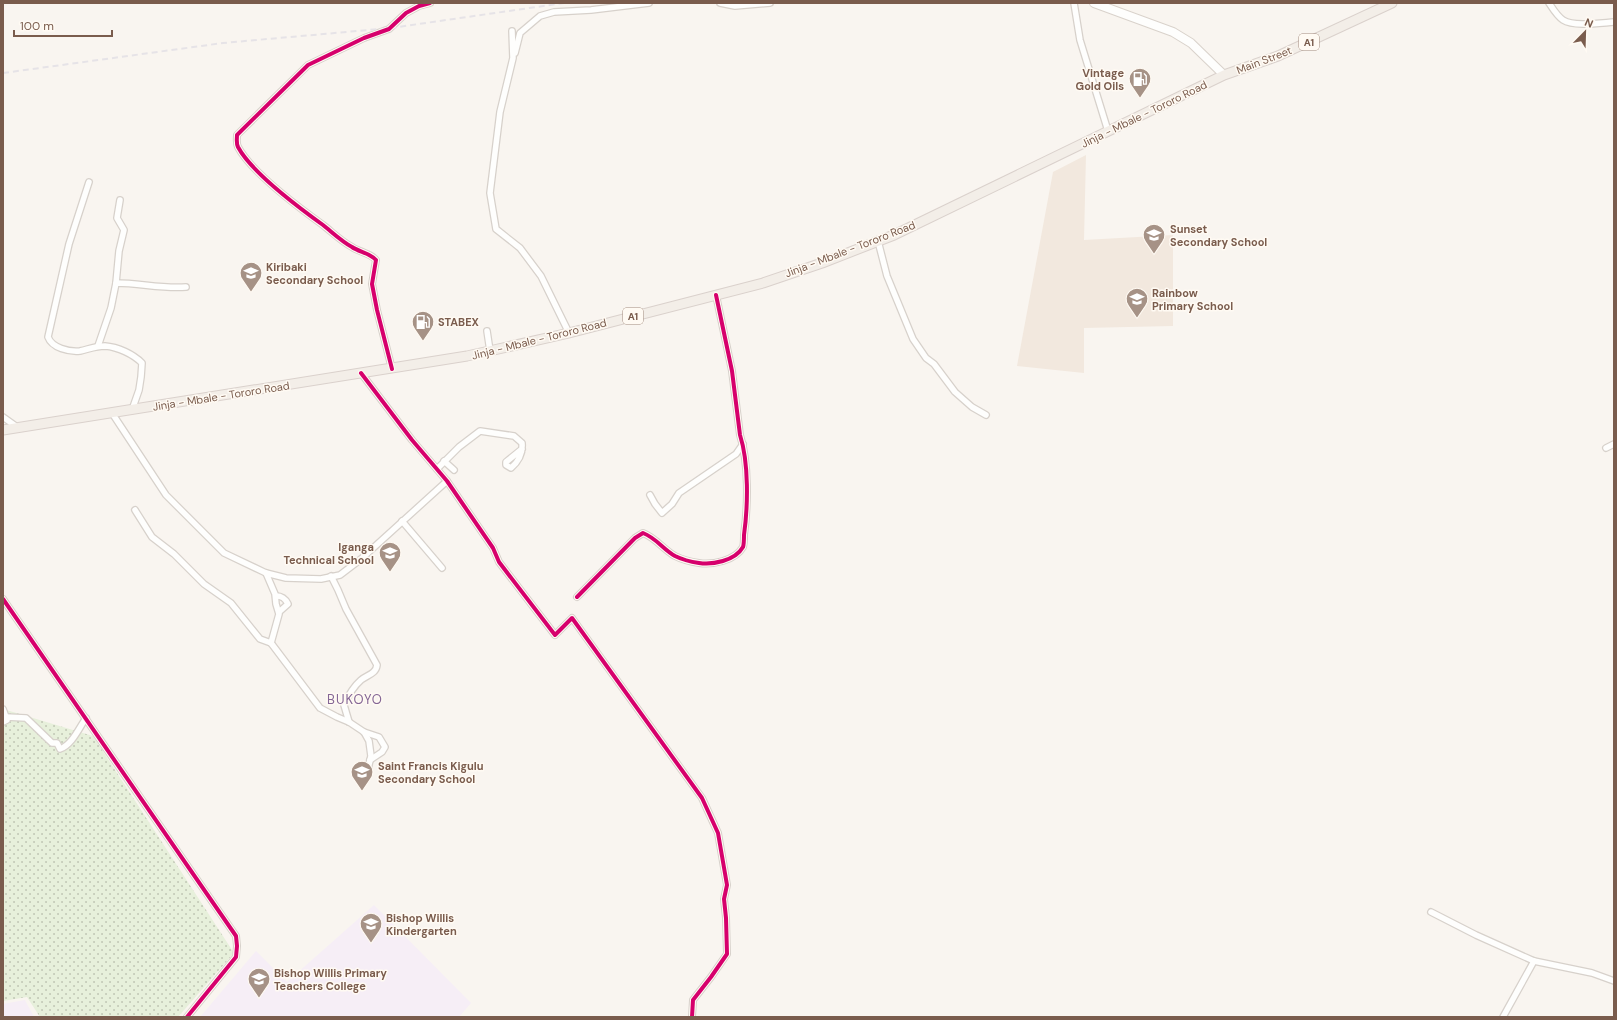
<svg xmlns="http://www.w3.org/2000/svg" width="1617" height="1020" viewBox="0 0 1617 1020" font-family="'DM Sans',sans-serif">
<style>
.residential{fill:#f2e8de}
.education{fill:#f6eef6}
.green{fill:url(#green-dots)}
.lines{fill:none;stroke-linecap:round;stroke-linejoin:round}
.minor-casing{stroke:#d7d1cb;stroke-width:8}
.secondary-casing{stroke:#d9d2cb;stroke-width:10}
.primary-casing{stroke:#dad1cc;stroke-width:11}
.minor{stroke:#fefefd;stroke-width:5.5}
.secondary{stroke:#fefefd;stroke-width:8}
.primary{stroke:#f3eee8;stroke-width:9}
.rail{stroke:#e6e3e7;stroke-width:2;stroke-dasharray:6 4;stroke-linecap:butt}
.cycleway-casing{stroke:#fffaf3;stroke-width:6}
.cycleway{stroke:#d6006c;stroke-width:4}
.labels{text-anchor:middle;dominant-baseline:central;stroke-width:3;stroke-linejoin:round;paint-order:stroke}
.shield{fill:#fffaf3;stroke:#a28b7f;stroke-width:1}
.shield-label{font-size:10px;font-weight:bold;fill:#7a5c4d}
.street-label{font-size:11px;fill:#7a5c4d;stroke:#fffaf3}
.poi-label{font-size:11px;font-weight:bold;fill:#7a5c4d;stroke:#fffaf3;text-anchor:start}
.quarter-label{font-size:13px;letter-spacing:1px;fill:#846695;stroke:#fffaf3}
</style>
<defs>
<pattern id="green-dots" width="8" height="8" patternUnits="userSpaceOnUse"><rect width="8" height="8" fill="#e7f0db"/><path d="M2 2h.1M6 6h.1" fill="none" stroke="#c0c6b4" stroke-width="1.8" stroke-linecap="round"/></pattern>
</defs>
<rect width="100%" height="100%" fill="#f9f5f0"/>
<path class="residential" d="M1086,155L1084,240L1173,235V326L1084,328V373L1017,366L1053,172Z"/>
<g class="education">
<path d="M374,905L471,1003L459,1017H200L256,951L287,982Z"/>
<path d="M25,1000L34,1017H3V1004Z"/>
</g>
<path class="green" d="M3,709L93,736L234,953L178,1017H40L27,997L3,1001Z"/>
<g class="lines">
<g class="minor-casing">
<g id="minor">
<path d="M720,3L735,6L770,3"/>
<path d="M1074,3L1080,40L1108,131"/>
<path d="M1549,3C1553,9 1557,16 1563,20C1574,27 1600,23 1614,22"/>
<path d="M512,31L513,58L500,112L490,193L496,229L520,248L541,276L569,333"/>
<path d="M515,53L520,33L540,16L554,12L591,10L649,3"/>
<path d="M89,182L69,244L48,337C52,348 69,352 80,351C89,349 96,346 105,346C118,347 133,354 142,363L141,377L139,390L132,410"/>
<path d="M878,241L887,276L913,339L926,358L934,364L955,392L972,407L986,415"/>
<path d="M116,283L119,251L124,230L117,218L120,200"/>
<path d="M487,331L490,351"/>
<path d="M98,346L111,308L116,283C140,283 162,289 186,287"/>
<path d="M392,369L377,310L372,284L376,260C370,253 359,252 352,247C341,241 332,232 323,225C298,207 252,173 238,147C236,143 237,139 237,135L308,65L364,38L389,29L406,13L419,6L430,3"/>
<path d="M361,373L412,440L447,481L493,548L499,562L555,635L572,618L702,798L718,833L727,885L724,899L726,918L727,954L711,977L693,1000L692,1017"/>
<path d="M112,413L166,495L224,553L266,573L286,578L321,579L340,575L361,559L447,481"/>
<path d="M3,417L17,427"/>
<path d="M1606,448L1614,444"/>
<path d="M444,461L454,470"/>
<path d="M437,469L459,447L480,431L514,436L522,443C523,454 519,461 511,468L506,465V462L522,449"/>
<path d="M650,495L655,504L662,513L672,504L679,493L736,454L743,444"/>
<path d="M135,510L152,537L174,554L204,584L231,603L260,639L271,643L320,708L337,717L349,722L364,732L369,741L371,756L368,769"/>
<path d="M402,521L442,568"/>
<path d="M266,573L275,594L276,604L279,614L271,643"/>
<path d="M331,576L338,590L346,609L377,665C376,674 367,675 361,680C353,687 348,696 344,705L349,722"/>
<path d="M276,596C282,596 285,598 288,604L279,612"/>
<path d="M577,597L635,538L643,533C656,538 663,549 675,556C681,559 692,562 699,563C712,565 735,561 743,547C744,544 744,539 744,535C748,506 749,463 740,435L732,371L716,295"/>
<path d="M3,599L236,936L237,946L236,957L187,1017"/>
<path d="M3,709L7,720L3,722"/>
<path d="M6,717L26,718L52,743H57L60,749C72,745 79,728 86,718"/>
<path d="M364,732L379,737L385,747L382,752L370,760"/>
<path d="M1431,912L1476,935L1534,961L1592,973L1614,981"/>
<path d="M1503,1017L1534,961"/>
</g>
</g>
<g class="secondary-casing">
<path id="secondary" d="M1094,3L1173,32L1191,43L1224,75"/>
</g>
<g class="primary-casing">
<path id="primary" d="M3,430L467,356L569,333L763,283L822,263L894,235L1224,75L1278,56L1392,3"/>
</g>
<use href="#minor" class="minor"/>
<use href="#secondary" class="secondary"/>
<use href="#primary" class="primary"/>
<path class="rail" d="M3,73L223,43L391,28L564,3"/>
<g class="cycleway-casing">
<g id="cycleway">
<path d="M392,369L377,310L372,284L376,260C370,253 359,252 352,247C341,241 332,232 323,225C298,207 252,173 238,147C236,143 237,139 237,135L308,65L364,38L389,29L406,13L419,6L430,3"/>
<path d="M361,373L412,440L447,481L493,548L499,562L555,635L572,618L702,798L718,833L727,885L724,899L726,918L727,954L711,977L693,1000L692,1017"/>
<path d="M577,597L635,538L643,533C656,538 663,549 675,556C681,559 692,562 699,563C712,565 735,561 743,547C744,544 744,539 744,535C748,506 749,463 740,435L732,371L716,295"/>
<path d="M3,599L236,936L237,946L236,957L187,1017"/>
</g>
</g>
<use href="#cycleway" class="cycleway"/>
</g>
<defs>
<g id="fuel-pin" transform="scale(1.15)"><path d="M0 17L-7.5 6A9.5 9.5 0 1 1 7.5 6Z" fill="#a69286" stroke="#fffaf3"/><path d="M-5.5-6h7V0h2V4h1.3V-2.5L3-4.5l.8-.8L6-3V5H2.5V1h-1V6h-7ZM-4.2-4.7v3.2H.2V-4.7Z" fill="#fff"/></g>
<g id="school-pin" transform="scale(1.15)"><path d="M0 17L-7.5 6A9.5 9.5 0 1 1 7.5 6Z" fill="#a69286" stroke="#fffaf3"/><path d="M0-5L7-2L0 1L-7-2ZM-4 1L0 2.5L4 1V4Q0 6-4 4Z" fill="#fff"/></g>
</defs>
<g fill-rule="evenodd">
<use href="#fuel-pin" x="1140" y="79"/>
<use href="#school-pin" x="1154" y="235"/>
<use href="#school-pin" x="251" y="273"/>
<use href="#school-pin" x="1137" y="299"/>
<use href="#fuel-pin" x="423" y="322"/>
<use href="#school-pin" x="390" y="553"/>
<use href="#school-pin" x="362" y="772"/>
<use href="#school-pin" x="371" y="924"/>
<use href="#school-pin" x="259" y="979"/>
</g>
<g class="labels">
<g class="shield">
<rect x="1299" y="34" width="20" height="16" rx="3"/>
<rect x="623" y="308" width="20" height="16" rx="3"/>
</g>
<g class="shield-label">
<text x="1309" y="42">A1</text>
<text x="633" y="316">A1</text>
</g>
<g class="street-label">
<text transform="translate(1264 60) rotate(-21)">Main Street</text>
<text transform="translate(1144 114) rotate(-26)">Jinja - Mbale - Tororo Road</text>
<text transform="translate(850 249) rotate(-21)">Jinja - Mbale - Tororo Road</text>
<text transform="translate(539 339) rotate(-14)">Jinja - Mbale - Tororo Road</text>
<text transform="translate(221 396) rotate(-9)">Jinja - Mbale - Tororo Road</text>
</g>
<g class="poi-label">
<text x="1124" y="73" text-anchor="end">Vintage<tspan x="1124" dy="13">Gold Oils</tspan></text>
<text x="1170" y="229">Sunset<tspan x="1170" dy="13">Secondary School</tspan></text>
<text x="266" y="267">Kiribaki<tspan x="266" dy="13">Secondary School</tspan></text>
<text x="1152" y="293">Rainbow<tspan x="1152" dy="13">Primary School</tspan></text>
<text x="438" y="322">STABEX</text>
<text x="374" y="547" text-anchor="end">Iganga<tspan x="374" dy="13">Technical School</tspan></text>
<text x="378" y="766">Saint Francis Kigulu<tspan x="378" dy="13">Secondary School</tspan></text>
<text x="386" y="918">Bishop Willis<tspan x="386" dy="13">Kindergarten</tspan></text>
<text x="274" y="973">Bishop Willis Primary<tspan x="274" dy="13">Teachers College</tspan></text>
</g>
<g class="quarter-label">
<text x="355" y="699">BUKOYO</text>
</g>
</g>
<rect width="1617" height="1020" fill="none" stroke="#7a5c4d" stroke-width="8"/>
<g transform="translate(1585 32) rotate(23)" stroke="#fffaf3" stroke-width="3" paint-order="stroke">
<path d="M0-3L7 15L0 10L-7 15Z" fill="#7a5c4d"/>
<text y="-6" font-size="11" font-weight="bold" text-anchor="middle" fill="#7a5c4d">N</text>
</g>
<path d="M14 30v6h98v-6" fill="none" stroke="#7a5c4d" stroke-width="2"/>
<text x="20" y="30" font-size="12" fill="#7a5c4d" stroke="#fffaf3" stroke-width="3" paint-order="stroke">100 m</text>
</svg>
